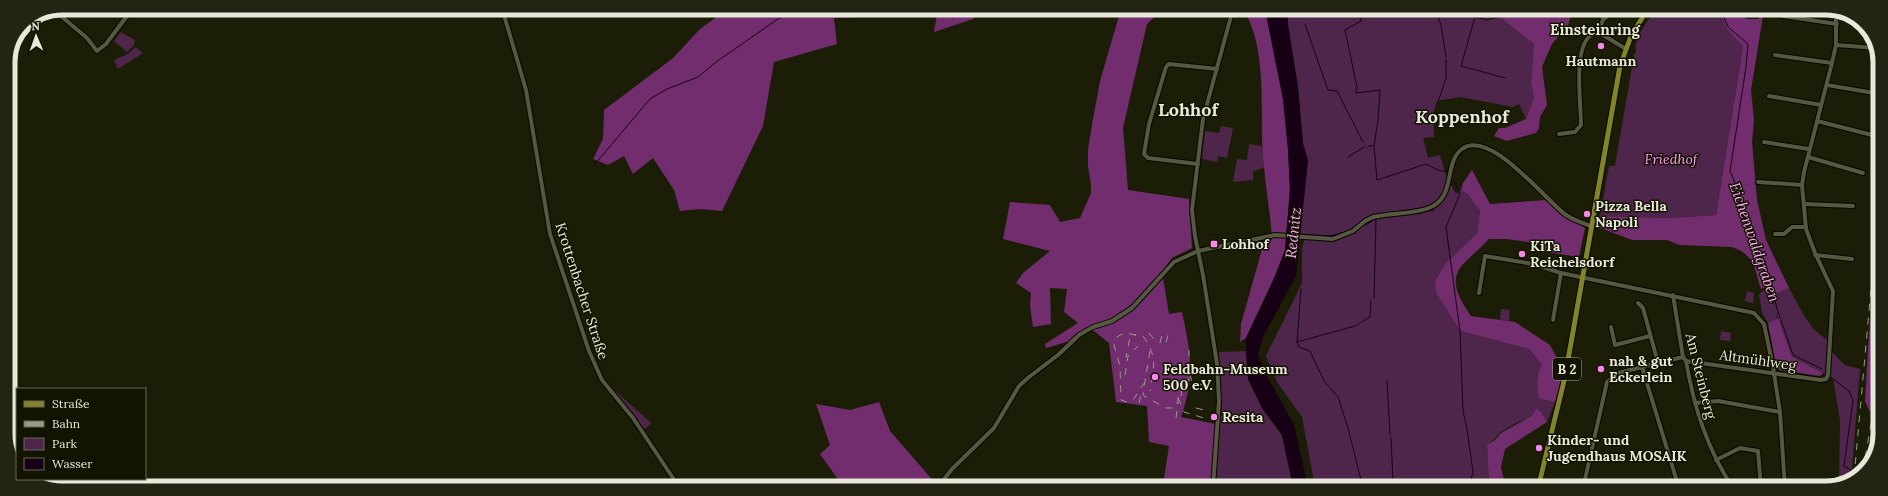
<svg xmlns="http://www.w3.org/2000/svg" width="1888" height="496" viewBox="0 0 1888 496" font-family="Lora,serif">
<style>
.green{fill:#4f264b}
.forest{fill:#712d6d}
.water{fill:#170016}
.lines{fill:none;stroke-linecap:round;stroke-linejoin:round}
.stream{stroke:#170016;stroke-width:1}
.minor-casing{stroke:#070700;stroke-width:6}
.major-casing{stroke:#070700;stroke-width:7}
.minor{stroke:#56583f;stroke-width:4}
.major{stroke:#818429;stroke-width:5}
.rail{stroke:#999a89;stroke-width:1;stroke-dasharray:7 7;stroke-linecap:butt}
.poi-dot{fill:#f688ed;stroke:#131301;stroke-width:1.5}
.labels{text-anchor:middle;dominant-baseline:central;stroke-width:3;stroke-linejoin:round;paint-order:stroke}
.shield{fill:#131301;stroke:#a8a99a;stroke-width:1}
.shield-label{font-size:13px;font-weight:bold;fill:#e8e9db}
.poi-label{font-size:14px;font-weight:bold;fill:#e8e9db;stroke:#131301;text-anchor:start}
.park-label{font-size:14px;font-style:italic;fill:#fe9df5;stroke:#131301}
.street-label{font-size:14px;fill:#e8e9db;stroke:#131301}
.neighbourhood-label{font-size:15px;font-weight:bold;fill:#e8e9db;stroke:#131301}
.water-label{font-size:15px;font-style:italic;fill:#f6a9ee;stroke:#131301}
.district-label{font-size:18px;font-weight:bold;fill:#e8e9db;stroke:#131301}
.rim{fill:none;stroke:#e8e9db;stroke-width:5}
</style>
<rect width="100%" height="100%" fill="#1c1d06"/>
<g class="green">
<path d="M1292,9H1494L1502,19L1534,44L1531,83L1534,98L1526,119L1519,104L1513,107L1460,97L1437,101C1432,112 1434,124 1434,137L1423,138L1428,158L1440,155L1446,176L1456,194L1461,190L1468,195L1480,211L1477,233L1445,264L1435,281L1437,292L1460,331L1529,349L1542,365L1539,399L1555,402L1547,422L1542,413C1529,416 1513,424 1501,432C1496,436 1494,441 1487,444L1489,488L1315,487L1302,417L1277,382L1266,356L1302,283V249L1306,234L1300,233L1308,160L1303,144L1298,87L1288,25L1287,15Z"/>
<path d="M1657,10H1719L1727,29L1743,45L1716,215L1669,218L1600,216L1609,166H1615L1634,55C1638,51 1635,48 1636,43C1640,32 1648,18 1657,10Z"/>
<path d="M121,32L135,40L134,45L127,52L114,41Z"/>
<path d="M135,47L143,53L118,69L114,60L128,54Z"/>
<path d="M1221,126L1233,128L1227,158L1218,156L1217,162L1202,159L1205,131L1219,133Z"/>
<path d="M1249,144L1262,146L1264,168L1253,171V180L1233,182L1237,159L1247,160Z"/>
<path d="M1789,288C1800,307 1810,334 1832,341V352L1845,365L1860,369L1851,479L1839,484L1840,421L1833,378L1792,357L1776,312L1777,318L1768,323L1762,313L1759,294L1766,289L1771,296Z"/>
<path d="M1747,291L1754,293L1753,303L1745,301Z"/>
<path d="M1501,309L1510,310L1509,321L1500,320Z"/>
<path d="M1721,331L1731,333L1730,341L1720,340Z"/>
<path d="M1246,351L1248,379L1262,408L1282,435L1293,487H1214L1220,425L1219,352Z"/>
<path d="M612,388L651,423L643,431Z"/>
</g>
<g class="forest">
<path d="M722,9H985L973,19L934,32L937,14L834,18L837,44L774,62L763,126L722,211L700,209L680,211L674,190L653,158L633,174L624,156L608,165L593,159L603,139L604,110L673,58L700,29L722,13Z"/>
<path d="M1121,9H1163L1147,24L1123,128L1128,190L1189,199L1192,248L1172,258L1162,272L1169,314L1182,312C1191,353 1195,377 1181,417L1220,425L1214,487H1155L1164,478L1169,446L1149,442L1147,406L1116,402L1109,343L1089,327L1070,341L1046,348L1045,344L1078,323L1064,312L1067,289L1050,288L1051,324L1033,327L1030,305L1031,293L1016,283L1023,273L1050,251L1003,239L1010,202L1050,205L1060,222L1080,218L1091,193V185L1088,166V149L1093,119L1100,81Z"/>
<path d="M1243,9H1265L1283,99L1288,149L1290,189L1285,250L1275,276L1246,338L1240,342L1241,324L1264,242L1272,240C1271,216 1266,192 1264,167C1258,119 1270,51 1243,9Z"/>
<path d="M1494,9L1573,10L1568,25L1552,44L1542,67L1547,105L1540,117L1539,128L1536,133L1507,141L1494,136L1499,128H1505L1526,119L1534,98L1531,83L1534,44L1502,19Z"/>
<path d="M1719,10H1729L1728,12L1748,19H1759L1761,10H1764L1751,90L1754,120L1752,142L1757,200L1766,240L1789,288L1771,296L1767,286L1761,289C1754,268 1755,255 1732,247L1679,245L1667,240H1632L1598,227L1600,216L1669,218L1716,215L1743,46L1727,29Z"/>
<path d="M1472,170L1490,204L1547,200L1564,215L1585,228L1579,257L1540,251L1541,244L1507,239H1489C1482,247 1465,261 1460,268C1449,284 1462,303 1471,316L1515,322L1550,345L1564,371L1555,402L1539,399C1537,388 1536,375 1542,365L1529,349L1460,331L1436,292L1435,281L1445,264L1477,233L1480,211L1468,195L1461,190L1463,183Z"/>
<path d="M1879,250V362L1870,412L1865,401L1869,333Z"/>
<path d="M1778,318L1792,357L1823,373L1820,376L1780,370L1776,365L1768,323Z"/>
<path d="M879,402L890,431L937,485L936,487H825L840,482L820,454L830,445L816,404L850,410Z"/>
<path d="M1536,408L1542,413L1547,422L1505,449L1501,467L1504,480L1502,488H1489L1487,444L1494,441L1501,433L1533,415Z"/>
</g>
<path class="water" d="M1265,9H1292L1288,15V25L1298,87L1303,144L1308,160L1296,276L1264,335L1258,354L1266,374L1294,425L1308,487H1293L1282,435L1262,408L1248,379L1246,351V338L1275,276L1285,250L1290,190L1288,149L1283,99Z"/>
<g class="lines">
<g class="stream">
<path d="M1361,9V21L1345,30L1357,87L1356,93L1380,90L1378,120L1374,146L1377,180L1426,164L1440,171H1448"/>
<path d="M1436,9L1437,12"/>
<path d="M1721,10L1728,27L1748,44L1746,67L1730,171L1738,190L1744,218L1753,230L1780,318"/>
<path d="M1442,12L1475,17L1487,20L1498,17"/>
<path d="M1438,17L1441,25L1446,57"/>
<path d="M1475,17L1461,66L1505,78"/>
<path d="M1305,24L1328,90L1337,91L1363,142"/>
<path d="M1438,102L1446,78V60"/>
<path d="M1368,146H1373"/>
<path d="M1348,157L1364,147"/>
<path d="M595,164L650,99L667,89L698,77L716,62L788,12L797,9"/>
<path d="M1454,181L1460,194L1446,227L1460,331L1463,411L1467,429L1473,472L1469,488"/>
<path d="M1415,214L1434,210"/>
<path d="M1366,225L1372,221"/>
<path d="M1311,235L1330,236L1345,232"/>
<path d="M1301,289L1297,342L1299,347L1310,351L1324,381L1338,397L1348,428L1363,488"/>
<path d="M1374,298L1376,219L1383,217"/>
<path d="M1781,320L1793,355L1822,369"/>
<path d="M1297,342L1355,326L1370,317L1371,301"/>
<path d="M1833,379L1849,391L1853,400L1844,466L1851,470"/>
<path d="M1387,381L1390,434"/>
<path d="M1391,438L1393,481"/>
<path d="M1392,488L1393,484"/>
</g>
<g class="minor-casing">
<g id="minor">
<path d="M502,8L526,90L550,234L589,351L602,380L633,418L679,487"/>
<path d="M1601,10L1603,20"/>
<path d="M1615,10L1603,20L1598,32L1626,49"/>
<path d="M55,11L87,38L97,51L106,44L133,8"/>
<path d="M1783,16L1837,24"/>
<path d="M1836,45L1876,48"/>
<path d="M1775,55L1832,63"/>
<path d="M1827,85L1880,94"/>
<path d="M1769,96L1821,105"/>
<path d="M1817,121L1872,135"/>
<path d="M1559,134L1575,132L1581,125C1581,103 1573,50 1590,36C1592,34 1596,33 1598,32"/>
<path d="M1764,142L1809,149"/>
<path d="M1808,157L1863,173"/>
<path d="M1198,164L1148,158L1144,154L1149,124L1166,67L1169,64L1217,69"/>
<path d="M1758,182L1802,185"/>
<path d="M1804,204L1853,206"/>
<path d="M1775,234H1784L1792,227H1806"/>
<path d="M1815,255L1852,259"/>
<path d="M1479,293L1485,256L1533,264L1561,273L1754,313L1764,324L1773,367L1780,412L1785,488"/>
<path d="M1673,295L1683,357L1686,361C1694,407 1707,449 1733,488"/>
<path d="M1638,303L1643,308L1658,363"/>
<path d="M1553,320L1561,273"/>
<path d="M1611,327L1615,345L1650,336"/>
<path d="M1686,361L1821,380L1826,379L1828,375L1833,291L1815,253L1806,229L1802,185L1804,172L1832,63L1836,45V10"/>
<path d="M1642,367L1679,488"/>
<path d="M1695,403L1718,401L1780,412"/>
<path d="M1716,460L1740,448L1758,451L1761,488"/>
<path d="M938,487L952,469L994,428L1019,386L1029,377L1058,355L1079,335L1093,327L1112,321L1132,308L1174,262L1198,251L1275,235L1333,239L1353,231L1365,221L1373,217C1390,213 1414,214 1429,208C1457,197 1443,163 1462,149C1490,128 1545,200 1566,215C1573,220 1583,223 1591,226"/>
<path d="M1213,487L1219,401L1217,364L1203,275L1195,236L1192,210L1203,119L1233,9"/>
<path d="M1583,488L1607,382L1618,373L1683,357"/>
</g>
</g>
<g class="major-casing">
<path id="major" d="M1538,488L1565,377L1620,66L1631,36L1647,10"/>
</g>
<use href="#minor" class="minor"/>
<use href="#major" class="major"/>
<g class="rail">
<path d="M1149,333L1156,342"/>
<path d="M1166,342L1169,332"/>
<path d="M1160,343L1163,331"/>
<path d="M1150,351L1143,393L1144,396L1166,408H1174L1178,401L1180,372"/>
<path d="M1127,354L1126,357L1130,337L1136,335"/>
<path d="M1190,374L1192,383L1203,385"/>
<path d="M1125,375L1128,356L1138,346"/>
<path d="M1145,382L1133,400L1127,402L1121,400L1120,366L1114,345L1117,337L1124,333L1143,336C1158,357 1154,368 1150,391"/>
<path d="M1181,396L1182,389L1189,381V350"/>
<path d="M1178,398L1184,412L1204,418"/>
<path d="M1139,403L1142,391"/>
<path d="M1196,408L1204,410"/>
<path d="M1176,418L1178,402"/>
<path d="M1873,456L1878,423"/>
<path d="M1863,471L1879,376"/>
<path d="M1854,478L1872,278L1879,234"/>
</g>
</g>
<g class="poi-dot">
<circle cx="1601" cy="46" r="4"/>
<circle cx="1587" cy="214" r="4"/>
<rect x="1210" y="240" width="8" height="8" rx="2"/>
<circle cx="1522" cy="254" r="4"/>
<circle cx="1601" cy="369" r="4"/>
<circle cx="1155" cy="377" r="4"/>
<circle cx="1214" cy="417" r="4"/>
<circle cx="1539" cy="448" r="4"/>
</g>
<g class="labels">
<rect class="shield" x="1553" y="358" width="28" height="22" rx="3"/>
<g class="shield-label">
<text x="1567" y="369">B 2</text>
</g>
<g class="poi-label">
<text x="1601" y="61" text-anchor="middle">Hautmann</text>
<text x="1595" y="206">Pizza Bella<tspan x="1595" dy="16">Napoli</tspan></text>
<text x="1222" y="244">Lohhof</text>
<text x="1530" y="246">KiTa<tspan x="1530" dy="16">Reichelsdorf</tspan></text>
<text x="1609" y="361">nah &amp; gut<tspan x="1609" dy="16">Eckerlein</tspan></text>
<text x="1163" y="369">Feldbahn-Museum<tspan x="1163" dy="16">500 e.V.</tspan></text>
<text x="1222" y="417">Resita</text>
<text x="1547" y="440">Kinder- und<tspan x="1547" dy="16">Jugendhaus MOSAIK</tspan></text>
</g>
<g class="park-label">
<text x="1671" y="159">Friedhof</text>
</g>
<g class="street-label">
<text transform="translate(582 291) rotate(72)">Krottenbacher Straße</text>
<text transform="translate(1758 360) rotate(8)">Altmühlweg</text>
<text transform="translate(1701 376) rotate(76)">Am Steinberg</text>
</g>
<g class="neighbourhood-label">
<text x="1595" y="29">Einsteinring</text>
</g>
<g class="water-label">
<text transform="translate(1293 233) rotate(-84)">Rednitz</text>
<text transform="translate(1755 242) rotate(71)">Eichenwaldgraben</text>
</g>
<g class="district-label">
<text x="1188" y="109">Lohhof</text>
<text x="1462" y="116">Koppenhof</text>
</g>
</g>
<path d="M0 0H1888V496H0ZM62 15H1826A47 47 0 0 1 1873 62V434A47 47 0 0 1 1826 481H62A47 47 0 0 1 15 434V62A47 47 0 0 1 62 15Z" fill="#242412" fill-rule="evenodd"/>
<path class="rim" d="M62 15H1826A47 47 0 0 1 1873 62V434A47 47 0 0 1 1826 481H62A47 47 0 0 1 15 434V62A47 47 0 0 1 62 15Z"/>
<rect x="16" y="388" width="130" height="92" fill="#131301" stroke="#686958"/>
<rect x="24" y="401" width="20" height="6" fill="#818429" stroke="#686958"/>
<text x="52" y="408" font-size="12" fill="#e8e9db">Straße</text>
<rect x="24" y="421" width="20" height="6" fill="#999a89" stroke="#686958"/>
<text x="52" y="428" font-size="12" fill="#e8e9db">Bahn</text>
<rect x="24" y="438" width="20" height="12" fill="#4f264b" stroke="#686958"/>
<text x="52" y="448" font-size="12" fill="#e8e9db">Park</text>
<rect x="24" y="458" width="20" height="12" fill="#170016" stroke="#686958"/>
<text x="52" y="468" font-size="12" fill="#e8e9db">Wasser</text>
<g transform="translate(36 36) rotate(358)" stroke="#131301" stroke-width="3" paint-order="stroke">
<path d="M0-3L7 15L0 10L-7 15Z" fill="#e8e9db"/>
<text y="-6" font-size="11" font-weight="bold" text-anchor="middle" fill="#e8e9db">N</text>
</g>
</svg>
